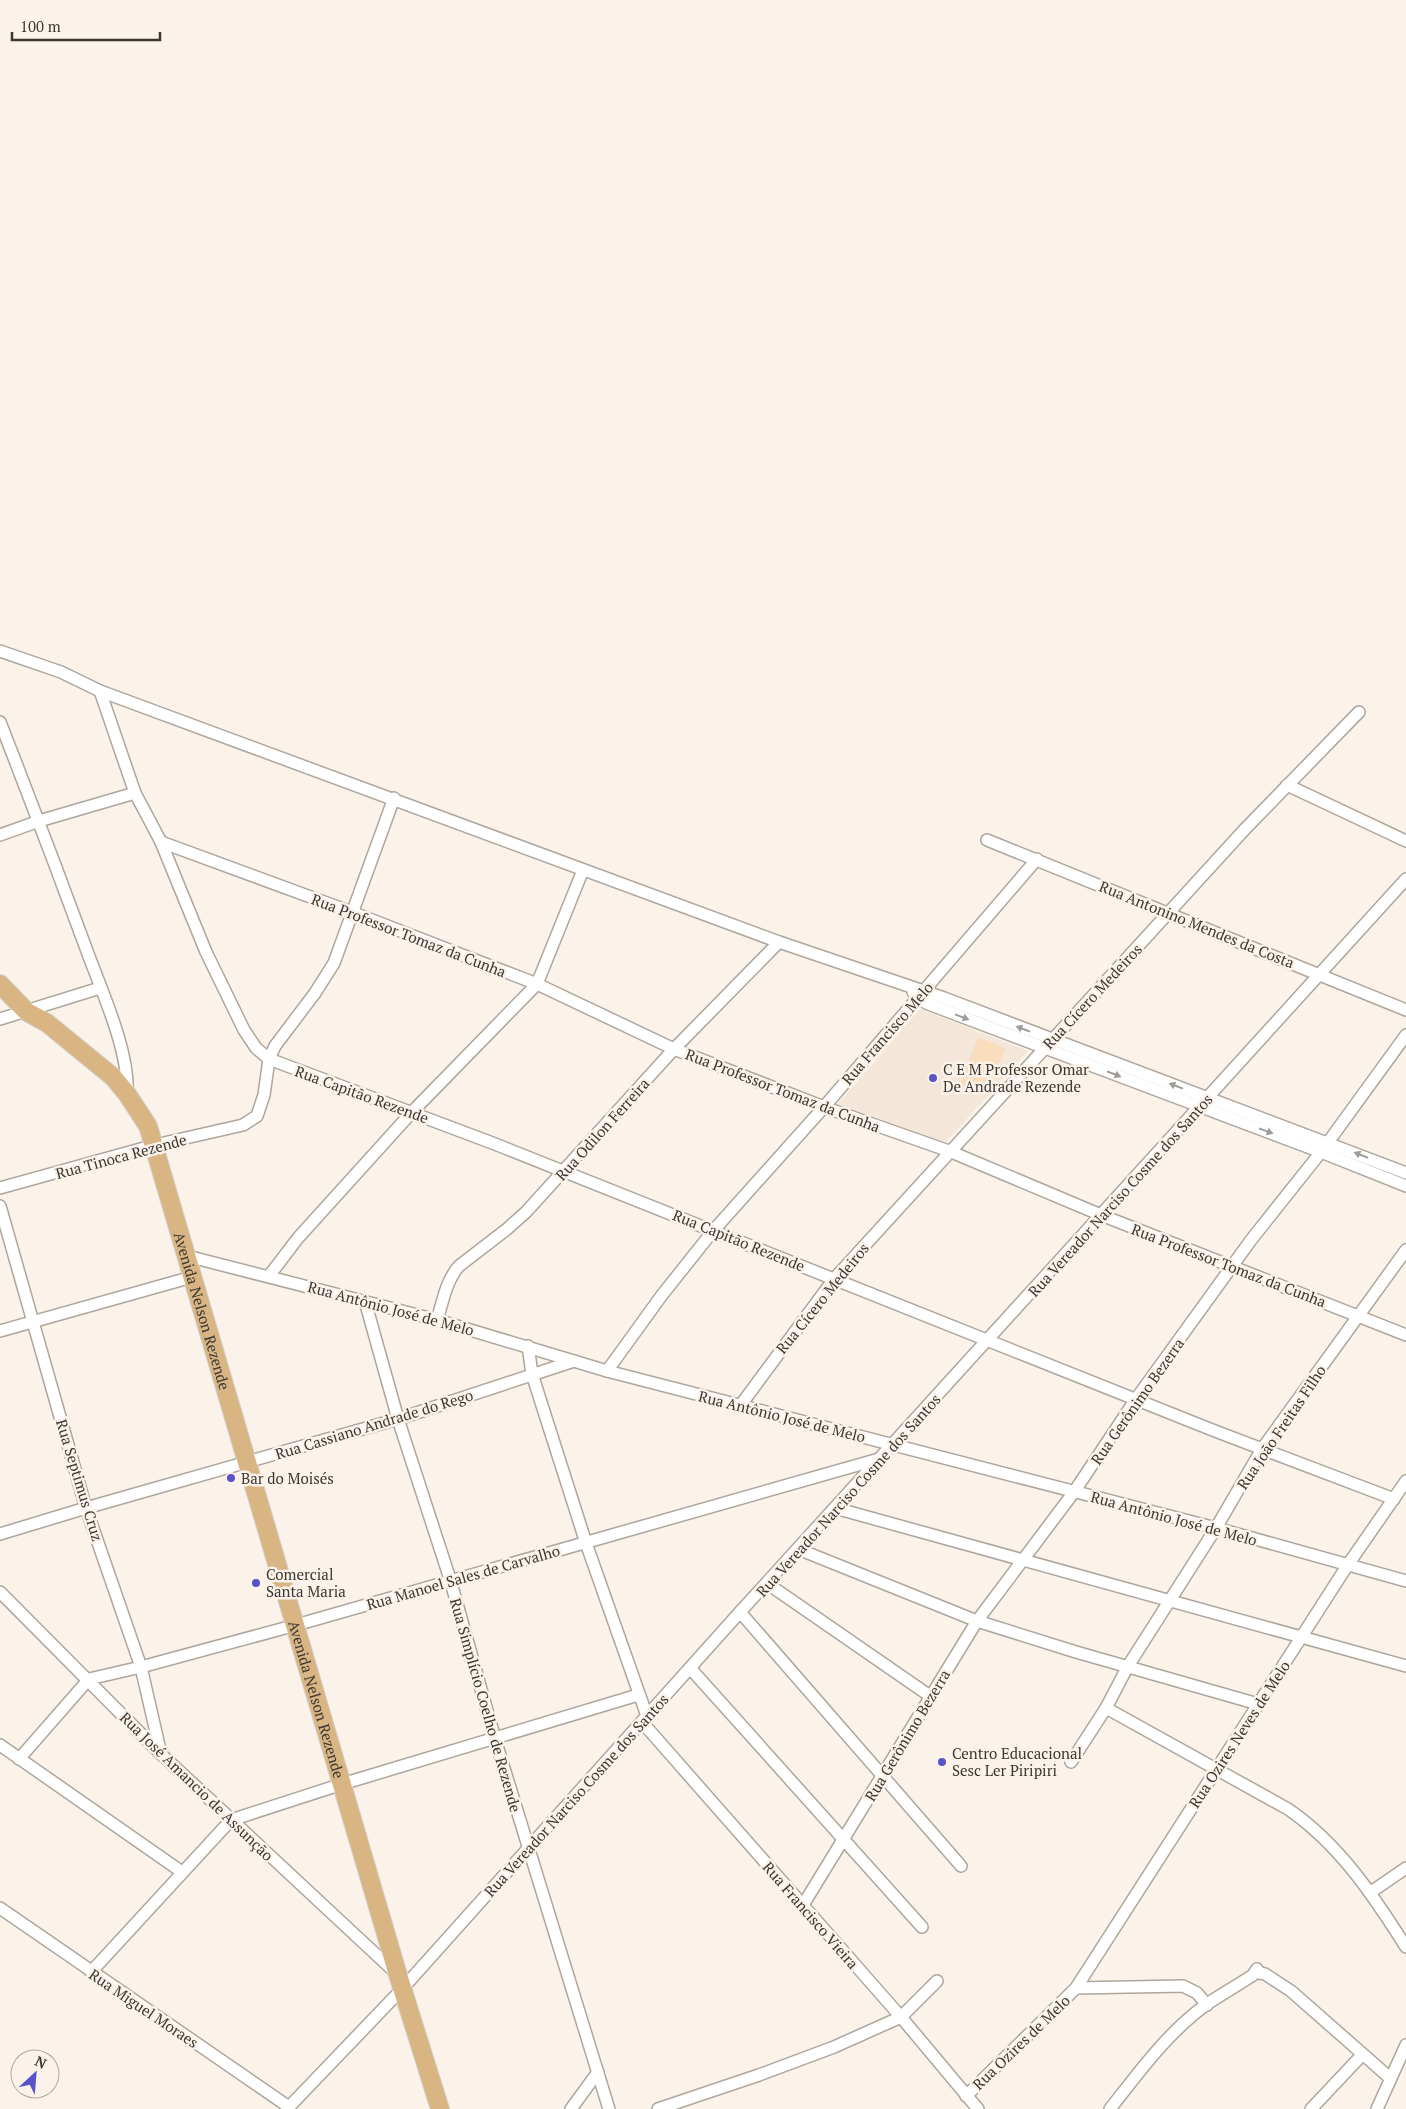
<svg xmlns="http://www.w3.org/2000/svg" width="1406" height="2109" viewBox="0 0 1406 2109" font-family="'PT Serif',serif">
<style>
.built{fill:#f4e6d8}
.green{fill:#faddbc}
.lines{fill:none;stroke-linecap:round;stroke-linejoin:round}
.minor-casing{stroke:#aea69d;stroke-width:14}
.primary-casing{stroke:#d4d3d2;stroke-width:20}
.minor{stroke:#fff;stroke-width:11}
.primary{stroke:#d9b583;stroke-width:18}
.oneway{fill:#9d9c9a}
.poi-dot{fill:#5a52ca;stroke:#fbf3e9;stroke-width:2}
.labels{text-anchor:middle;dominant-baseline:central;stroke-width:5;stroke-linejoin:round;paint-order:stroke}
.street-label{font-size:15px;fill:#3b3834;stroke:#fbf3e9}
.poi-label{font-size:15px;fill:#3b3834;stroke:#fbf3e9;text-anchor:start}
</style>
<rect width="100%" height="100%" fill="#fbf3e9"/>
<path class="built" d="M920,1009L1028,1051L946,1142L838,1104Z"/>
<path class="green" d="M978,1037L1005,1048L987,1095L960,1084Z"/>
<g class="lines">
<g class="minor-casing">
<g id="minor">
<path d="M0,651L61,672L100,691L779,942L944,998L1406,1173"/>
<path d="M100,691L135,793L161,842L206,952L244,1030L256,1048L269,1059L495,1144L1215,1431L1394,1499"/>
<path d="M0,722C31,801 61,880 90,959C104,996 130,1055 127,1094"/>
<path d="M1287,785L1406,841"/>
<path d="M0,835L39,821L135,793"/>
<path d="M987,840L1406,1010"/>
<path d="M161,842L354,913L537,984L674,1049L824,1107L949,1151L1101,1215L1406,1335"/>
<path d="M913,992L926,1003L947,1011L1321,1152L1406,1186"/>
<path d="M0,1019L100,988"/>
<path d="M0,1188L155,1145L243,1125L257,1116L264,1095L269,1059L275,1046L315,993L334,963L394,798"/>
<path d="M0,1206L86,1508L141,1667L161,1754"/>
<path d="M187,1256L437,1320L607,1371L1216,1528L1406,1581"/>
<path d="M269,1276L298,1238L412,1112L537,984L583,870"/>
<path d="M365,1301L398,1419L450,1579L495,1739L609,2109"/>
<path d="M437,1320C443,1301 446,1281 459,1266L507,1229L526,1212L674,1049L779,942"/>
<path d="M0,1331L192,1277"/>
<path d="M528,1346L532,1374L586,1543L647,1716"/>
<path d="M607,1371L662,1295L713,1231L824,1107L1037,859"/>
<path d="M740,1406L834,1279L1245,829L1359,712"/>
<path d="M835,1508L1406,1666"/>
<path d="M0,1534L86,1508L398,1419L574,1361"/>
<path d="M798,1549L977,1621L1076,1652L1258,1704"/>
<path d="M768,1584L930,1696"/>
<path d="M0,1592L161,1754L397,1974"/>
<path d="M740,1612L961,1866"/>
<path d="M690,1668L922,1927"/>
<path d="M1106,1708L1288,1809C1339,1844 1373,1895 1406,1947"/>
<path d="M642,1722L901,2017L978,2109"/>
<path d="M0,1745L182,1872"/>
<path d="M19,1759L89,1679L141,1667L296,1625L879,1459"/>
<path d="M1071,1762L1106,1708L1128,1666L1216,1528L1262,1449L1406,1250"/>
<path d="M1371,1892L1406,1868"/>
<path d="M803,1905L977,1621L1074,1492L1136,1399L1251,1240L1321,1152L1406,1035"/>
<path d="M0,1908L289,2107"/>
<path d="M91,1972L231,1820L342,1784L638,1695"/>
<path d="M1076,1988L1183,1986L1197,1993L1207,2005"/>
<path d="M966,2096L1076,1988L1347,1566L1406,1481"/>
<path d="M287,2109L403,1988L740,1612L1406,879"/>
<path d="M571,2109L598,2072"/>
<path d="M658,2109L759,2075L834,2047L901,2017L937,1981"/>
<path d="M1110,2109C1139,2072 1168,2032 1207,2004C1222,1994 1238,1985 1253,1975L1257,1969L1259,1973L1265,1974L1291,1991L1390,2078"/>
<path d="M1311,2109L1362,2055"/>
<path d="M1377,2109L1406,2045"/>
</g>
</g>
<g class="primary-casing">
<g id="primary">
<path id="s1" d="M0,984L27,1012L47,1023L113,1077L127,1094L148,1126L398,1975L440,2109"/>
</g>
</g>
<use href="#minor" class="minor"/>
<use href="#primary" class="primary"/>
</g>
<defs><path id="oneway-solid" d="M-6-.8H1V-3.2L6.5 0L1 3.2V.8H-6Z" transform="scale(1.25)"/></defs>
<g class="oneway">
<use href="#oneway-solid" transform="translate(962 1017) rotate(21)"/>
<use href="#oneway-solid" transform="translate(1023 1029) rotate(-159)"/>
<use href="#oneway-solid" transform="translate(1114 1074) rotate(21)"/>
<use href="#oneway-solid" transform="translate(1176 1086) rotate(-159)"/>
<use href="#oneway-solid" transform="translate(1266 1131) rotate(20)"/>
<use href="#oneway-solid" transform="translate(1361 1155) rotate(-158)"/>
</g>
<g class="poi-dot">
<circle cx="933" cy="1078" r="5"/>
<circle cx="231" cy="1478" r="5"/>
<circle cx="256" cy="1583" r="5"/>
<circle cx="942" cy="1762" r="5"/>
</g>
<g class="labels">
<g class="street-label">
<text transform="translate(1197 924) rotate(22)">Rua Antonino Mendes da Costa</text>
<text transform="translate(409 935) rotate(21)">Rua Professor Tomaz da Cunha</text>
<text transform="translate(1092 996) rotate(-47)">Rua Cícero Medeiros</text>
<text transform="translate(887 1033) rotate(-49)">Rua Francisco Melo</text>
<text transform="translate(783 1090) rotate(21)">Rua Professor Tomaz da Cunha</text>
<text transform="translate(362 1094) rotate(20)">Rua Capitão Rezende</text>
<text transform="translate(602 1129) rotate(-48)">Rua Odilon Ferreira</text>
<text transform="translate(121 1156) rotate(-15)">Rua Tinoca Rezende</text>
<text transform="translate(1120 1195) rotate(-48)">Rua Vereador Narciso Cosme dos Santos</text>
<text transform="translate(739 1240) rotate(22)">Rua Capitão Rezende</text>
<text transform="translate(1229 1265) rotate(21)">Rua Professor Tomaz da Cunha</text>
<text transform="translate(822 1298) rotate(-51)">Rua Cícero Medeiros</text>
<text transform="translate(391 1308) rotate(15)">Rua Antônio José de Melo</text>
<text stroke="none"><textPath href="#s1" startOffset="400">Avenida Nelson Rezende</textPath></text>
<text transform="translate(1137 1401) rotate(-55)">Rua Gerônimo Bezerra</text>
<text transform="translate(782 1416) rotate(14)">Rua Antônio José de Melo</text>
<text transform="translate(374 1424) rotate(-17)">Rua Cassiano Andrade do Rego</text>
<text transform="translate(1281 1427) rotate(-56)">Rua João Freitas Filho</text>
<text transform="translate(80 1480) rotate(73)">Rua Septimus Cruz</text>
<text transform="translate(848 1495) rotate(-48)">Rua Vereador Narciso Cosme dos Santos</text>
<text transform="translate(1174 1518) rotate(15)">Rua Antônio José de Melo</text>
<text transform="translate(463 1577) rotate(-16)">Rua Manoel Sales de Carvalho</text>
<text stroke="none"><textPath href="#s1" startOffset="805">Avenida Nelson Rezende</textPath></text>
<text transform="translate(486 1705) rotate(74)">Rua Simplício Coelho de Rezende</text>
<text transform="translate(1239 1734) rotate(-57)">Rua Ozires Neves de Melo</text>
<text transform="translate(907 1735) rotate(-59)">Rua Gerônimo Bezerra</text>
<text transform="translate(197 1786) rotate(44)">Rua José Amancio de Assunção</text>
<text transform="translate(576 1795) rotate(-48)">Rua Vereador Narciso Cosme dos Santos</text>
<text transform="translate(811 1915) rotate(49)">Rua Francisco Vieira</text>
<text transform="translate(144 2008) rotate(34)">Rua Miguel Moraes</text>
<text transform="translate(1021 2042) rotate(-44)">Rua Ozires de Melo</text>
</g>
<g class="poi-label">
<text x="943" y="1069">C E M Professor Omar<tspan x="943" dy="17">De Andrade Rezende</tspan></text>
<text x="241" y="1478">Bar do Moisés</text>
<text x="266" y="1574">Comercial<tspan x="266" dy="17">Santa Maria</tspan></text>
<text x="952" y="1753">Centro Educacional<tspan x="952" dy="17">Sesc Ler Piripiri</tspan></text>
</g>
</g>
<g transform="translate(35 2074) rotate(26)"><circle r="24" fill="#fbf3e9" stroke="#aea8a1"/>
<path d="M0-4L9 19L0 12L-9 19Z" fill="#5a52ca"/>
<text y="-8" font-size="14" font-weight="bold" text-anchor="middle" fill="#3b3834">N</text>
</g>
<path d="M12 32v8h148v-8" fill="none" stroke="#3b3834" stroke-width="2.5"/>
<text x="20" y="32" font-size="15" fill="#3b3834" stroke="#fbf3e9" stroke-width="4" paint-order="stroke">100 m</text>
</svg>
